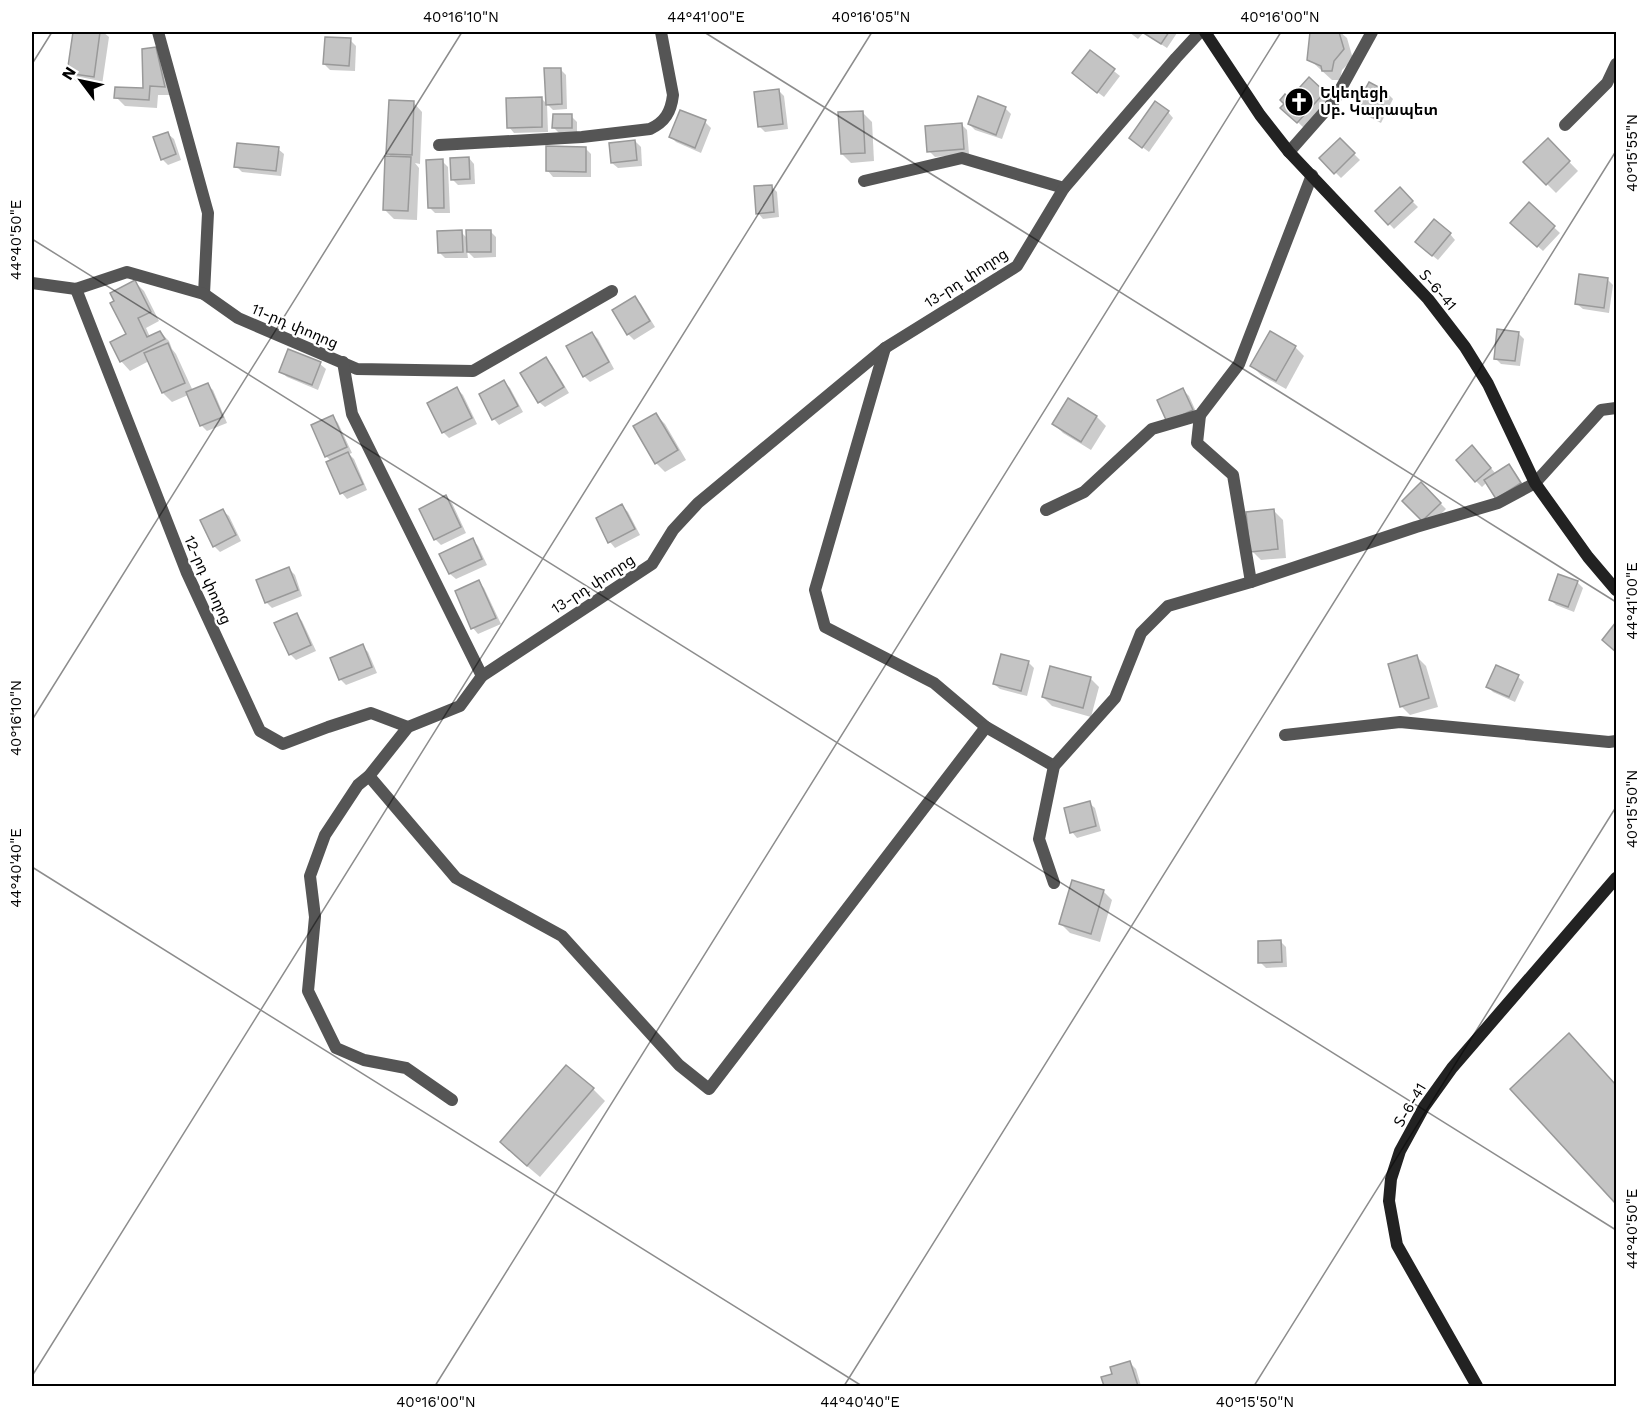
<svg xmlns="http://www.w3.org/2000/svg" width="1648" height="1418" viewBox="0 0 1648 1418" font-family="'Work Sans','Noto Sans Armenian',sans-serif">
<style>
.shadow{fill:#0003}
.building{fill:#c4c4c4;stroke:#999;stroke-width:1.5}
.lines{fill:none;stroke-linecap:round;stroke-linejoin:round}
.minor{stroke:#555;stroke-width:12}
.secondary{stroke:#222;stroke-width:12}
.ticks{fill:none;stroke:#000;stroke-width:1.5;stroke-opacity:0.45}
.labels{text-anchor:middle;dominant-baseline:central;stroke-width:4.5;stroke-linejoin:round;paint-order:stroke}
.poi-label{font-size:15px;font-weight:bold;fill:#000;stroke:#fff;text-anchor:start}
.street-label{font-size:15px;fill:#000;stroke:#fff}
.neatline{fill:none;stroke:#000;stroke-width:2}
.ticks-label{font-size:15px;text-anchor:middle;fill:#000}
</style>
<rect width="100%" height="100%" fill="#fff"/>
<g class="shadow">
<path d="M74,32H103L109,37L102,85L77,82L68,73Z"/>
<path d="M1129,32H1175L1177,33L1167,48L1150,37L1144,32L1138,39Z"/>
<path d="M1311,32H1340L1347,38L1353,59L1342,70L1340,80H1332L1309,59Z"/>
<path d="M350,40L356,46L355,71L330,70L324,64Z"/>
<path d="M155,49L164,58L173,95H158L157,108L125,106L116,97L144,89Z"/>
<path d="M1090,52L1120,76L1104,97L1080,79Z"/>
<path d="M560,69L566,75L567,109L553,110L547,104Z"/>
<path d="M1309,79L1330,98L1304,128L1283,108Z"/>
<path d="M778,90L784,96L788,129L765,132L759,126Z"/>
<path d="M1387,93L1393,99L1381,123L1363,114L1357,108Z"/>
<path d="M541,98L547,104L548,132L514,133L509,127Z"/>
<path d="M413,102L422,112L420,164L415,163L419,168L417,220L394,219L385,210L392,158L388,153Z"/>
<path d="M1005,108L1011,114L1002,139L975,130L969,124Z"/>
<path d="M681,112L705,122L711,128L701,153L676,142L671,137Z"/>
<path d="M862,112L872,122L874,161L851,163L842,154Z"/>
<path d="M1168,112L1173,118L1149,152L1137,143Z"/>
<path d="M571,116L577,122V133H559L554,128Z"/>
<path d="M961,124L967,130L969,154L935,157L929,151Z"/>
<path d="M168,134L174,139L181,160L168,165L162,159Z"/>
<path d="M1340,140L1360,160L1341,178L1321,158Z"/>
<path d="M1548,140L1578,171L1556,193L1525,162Z"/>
<path d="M635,141L641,147L642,166L618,168L612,163Z"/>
<path d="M585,148L591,154V177H553L548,171Z"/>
<path d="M278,149L284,154L281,176L242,172L236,166Z"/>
<path d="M469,158L474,164L475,184L458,185L452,179Z"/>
<path d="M442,161L448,167L450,213H435L429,207Z"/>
<path d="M771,186L777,192L779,217L763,219L758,213Z"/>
<path d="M1400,189L1418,207L1394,229L1377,211Z"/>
<path d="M1529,204L1560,233L1543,251L1518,228Z"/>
<path d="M490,231L496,237V257L474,258L467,251L468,258H445L440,253L461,232L468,239Z"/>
<path d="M1450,234L1455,240L1438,260L1423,248Z"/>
<path d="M1607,279L1613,285L1609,313L1583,309L1577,304Z"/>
<path d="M135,282L144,291L159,321L146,328L150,337L160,332L169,341L172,349L176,354L193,391L207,385L213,390L227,423L207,431L202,426L188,395L172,402L163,393L149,361L130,371L121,361L112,343L128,335Z"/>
<path d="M635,298L641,304L655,327L634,340L628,334Z"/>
<path d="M592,333L598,339L614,369L590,382L584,376Z"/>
<path d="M1518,333L1524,339L1520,366L1501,364L1495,358Z"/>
<path d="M1295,347L1304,356L1286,389L1261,375L1252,366Z"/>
<path d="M546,359L552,365L569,393L545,407L539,402Z"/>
<path d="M320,364L326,369L318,390L287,377L281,372Z"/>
<path d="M504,382L510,388L523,412L499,425L494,419Z"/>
<path d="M457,389L463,395L477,424L449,438L443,432Z"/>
<path d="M1183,390L1189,396L1198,416L1174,427Z"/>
<path d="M1068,400L1097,417L1106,426L1091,450L1063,433L1054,424Z"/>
<path d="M656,415L665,424L686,460L665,472L656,463Z"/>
<path d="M333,417L338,423L352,453L349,454L354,459L367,490L347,499L342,493L331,461L326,456Z"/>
<path d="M1478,453L1496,474L1509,466L1515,472L1526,489L1503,503L1487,482L1482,487L1476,481Z"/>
<path d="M1421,484L1446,509L1429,526L1404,501Z"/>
<path d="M446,497L452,503L466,533L441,545L435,539Z"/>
<path d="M622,506L628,512L640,535L615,548L610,542Z"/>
<path d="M223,511L229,516L241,541L220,552L214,546Z"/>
<path d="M1274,511L1283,520L1286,558L1261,560L1252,551Z"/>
<path d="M473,540L478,546L487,565L456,579L450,574L441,555Z"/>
<path d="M289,569L295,575L302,596L272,608L266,602Z"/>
<path d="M479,582L484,588L501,624L478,634L473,628Z"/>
<path d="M1577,582L1583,588L1574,612L1556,605L1550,599Z"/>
<path d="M296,615L302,621L316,651L296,660L290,654Z"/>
<path d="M362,646L368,652L377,673L346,685L340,679Z"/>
<path d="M1417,657L1426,666L1438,707L1410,715L1401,706Z"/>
<path d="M1028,662L1034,668L1027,696L1000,689L994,684Z"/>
<path d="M1518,677L1524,682L1515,702L1493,692L1488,687Z"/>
<path d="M1090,678L1099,687L1091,717L1052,706L1043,697Z"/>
<path d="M1089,803L1095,808L1101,831L1077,838L1072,832Z"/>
<path d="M1103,891L1112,900L1100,942L1070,933L1061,924Z"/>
<path d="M1280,941L1286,947L1287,967L1266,968L1260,962Z"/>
<path d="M1581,1047L1616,1086V1202L1512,1089Z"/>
<path d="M593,1089L605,1101L540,1177L514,1155Z"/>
<path d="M1130,1363L1136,1369L1141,1386H1105L1103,1378L1114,1375Z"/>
</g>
<g class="building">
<path d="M73,32H100L94,77L67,73Z"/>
<path d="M1142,32H1169L1161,44Z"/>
<path d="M1310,32H1339L1344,49L1334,61L1332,71H1322L1321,66L1307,60Z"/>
<path d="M325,37L351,38L349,66L323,64Z"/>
<path d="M156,47L165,87L150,86L149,100L114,98L115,87L143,88L142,49Z"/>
<path d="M1090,50L1115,69L1097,93L1072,73Z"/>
<path d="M544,68H561L562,104L546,105Z"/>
<path d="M1309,77L1325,92L1297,123L1280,108L1284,104L1280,100L1285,94L1290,98Z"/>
<path d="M1369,82L1388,92L1375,118L1355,108Z"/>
<path d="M779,89L783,124L758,127L754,92Z"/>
<path d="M978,96L1006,107L996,135L968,124Z"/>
<path d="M542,97V127L507,128L506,98Z"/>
<path d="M389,100L414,101L412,155L386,154Z"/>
<path d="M1155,101L1169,111L1142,148L1129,138Z"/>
<path d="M680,110L706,120L695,148L669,137Z"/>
<path d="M863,111L865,153L841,154L838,112Z"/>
<path d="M553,114H572V128H552Z"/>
<path d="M962,123L964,149L927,152L925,126Z"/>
<path d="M168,132L176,154L161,160L153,137Z"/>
<path d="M1340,138L1355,153L1334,174L1319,158Z"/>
<path d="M1548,138L1570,161L1546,185L1523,162Z"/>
<path d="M635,140L637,160L611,163L609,143Z"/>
<path d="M237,143L279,147L276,171L234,167Z"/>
<path d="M546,146L586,147V172L546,171Z"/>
<path d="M385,156L411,157L408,211L383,210Z"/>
<path d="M469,157L470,179L451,180L450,158Z"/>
<path d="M443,159L444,208H428L426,160Z"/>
<path d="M772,185L774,212L756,214L754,186Z"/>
<path d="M1400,187L1413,201L1388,225L1375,211Z"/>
<path d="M1529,202L1555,226L1537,247L1510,223Z"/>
<path d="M1434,219L1451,233L1432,256L1415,242Z"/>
<path d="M462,230L463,252L438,253L437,231Z"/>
<path d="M466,230H491V252H467Z"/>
<path d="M1579,274L1608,278L1604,308L1575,304Z"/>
<path d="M135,280L151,312L138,318L147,337L160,331L165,339L120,362L110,342L126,334L110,303L114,301L110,293Z"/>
<path d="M635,296L650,321L627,335L612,310Z"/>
<path d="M1497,329L1519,332L1515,361L1494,359Z"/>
<path d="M1270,331L1296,346L1276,381L1250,366Z"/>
<path d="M592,332L609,362L583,377L566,346Z"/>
<path d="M168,343L185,383L162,393L144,353Z"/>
<path d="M288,349L321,362L312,385L279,372Z"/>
<path d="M546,357L564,387L538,403L520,373Z"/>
<path d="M504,380L518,406L492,420L479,394Z"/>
<path d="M208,383L223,417L200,426L186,392Z"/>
<path d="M457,387L472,418L442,433L427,403Z"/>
<path d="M1183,388L1193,410L1167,422L1157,400Z"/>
<path d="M1068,398L1097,416L1081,442L1052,424Z"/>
<path d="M656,413L678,450L655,464L633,426Z"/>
<path d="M333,415L347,447L325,457L311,425Z"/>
<path d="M1472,445L1491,468L1475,482L1456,460Z"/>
<path d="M348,452L363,484L340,494L326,462Z"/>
<path d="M1509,464L1521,483L1496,499L1484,480Z"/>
<path d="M1421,482L1441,503L1422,521L1402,501Z"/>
<path d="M446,495L461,527L434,540L419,509Z"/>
<path d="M622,504L635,529L608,543L596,518Z"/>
<path d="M223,509L236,535L213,547L200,520Z"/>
<path d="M1274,509L1278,549L1250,552L1246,512Z"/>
<path d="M473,538L482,559L449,574L439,554Z"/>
<path d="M289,567L298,590L265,603L256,580Z"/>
<path d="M1558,574L1578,581L1568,607L1549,600Z"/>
<path d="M479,580L496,618L471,629L455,591Z"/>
<path d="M297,613L311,645L289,655L274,623Z"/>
<path d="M1616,622V652L1602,640Z"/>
<path d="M363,644L372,667L339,680L330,658Z"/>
<path d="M1001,654L1029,661L1021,691L993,684Z"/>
<path d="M1417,655L1429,698L1400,707L1388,664Z"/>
<path d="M1496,665L1519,675L1509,697L1486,687Z"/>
<path d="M1050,666L1091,677L1083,708L1042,697Z"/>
<path d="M1090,801L1096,826L1070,833L1064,808Z"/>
<path d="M1072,880L1104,890L1091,934L1059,924Z"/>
<path d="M1281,940L1282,962L1258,963V941Z"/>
<path d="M1569,1033L1616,1085V1204L1510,1089Z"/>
<path d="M566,1065L594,1088L527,1166L500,1142Z"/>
<path d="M1130,1361L1138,1386H1104L1101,1377L1112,1374L1110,1367Z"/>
</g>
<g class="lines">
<g class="minor">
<path d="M158,32L208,213L204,294"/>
<path d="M1565,125L1607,83L1616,64"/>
<path d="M439,145L582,137L650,129C665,122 671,112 673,95L661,32"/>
<path d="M1289,152L1334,101L1372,32"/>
<path d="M864,181L962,158L1064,188"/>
<path d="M32,283L76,289L127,272L204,294L238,318L357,369L473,371L612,291"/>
<path d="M76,289L187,573L260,731L283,744L328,727L371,713L408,727"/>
<path d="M885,348L815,590L825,627L934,683L986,727L1054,766"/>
<path d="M343,362L352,414L482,676"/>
<path d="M1200,415L1197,443L1233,475L1251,582"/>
<path d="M1046,510L1084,492L1152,429L1200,415L1239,364L1312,175"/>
<path d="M1285,735L1400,722L1609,742L1616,741"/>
<path d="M369,776L456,878L562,936L679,1065L709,1089L986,727"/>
<path d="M1054,883L1039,839L1054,766L1115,698L1141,633L1168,606L1251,582L1416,527L1498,503L1535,483L1601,410L1616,408"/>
<path d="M452,1100L406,1068L364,1060L336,1048L308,991L315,917L310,876L325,835L358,785L369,776L408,727L460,706L482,676L652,564L673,530L698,503L885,348L1017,266L1064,188L1176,58L1200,32"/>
</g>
<g class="secondary">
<path d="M1205,32L1260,115L1289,152L1428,299L1465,347L1488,384L1535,483L1588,557L1616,590"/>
<path d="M1477,1386L1397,1245L1389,1201L1391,1179L1400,1151L1424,1107L1452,1068L1616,878"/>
</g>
</g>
<path class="ticks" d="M704,32L1616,602M32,64L52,32M32,239L1616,1230M32,720L462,32M32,867L862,1386M32,1376L872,32M435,1386L1281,32M844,1386L1616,151M1254,1386L1616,807"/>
<defs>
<g id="church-disc" transform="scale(1.5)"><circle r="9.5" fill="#000" stroke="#fff"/><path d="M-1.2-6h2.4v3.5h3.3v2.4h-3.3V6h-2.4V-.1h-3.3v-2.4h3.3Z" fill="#fff"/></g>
</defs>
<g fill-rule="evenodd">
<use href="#church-disc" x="1299" y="102"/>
</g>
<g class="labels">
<g class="poi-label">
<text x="1320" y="93">Եկեղեցի<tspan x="1320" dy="17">Սբ. Կարապետ</tspan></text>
</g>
<g class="street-label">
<text transform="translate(966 278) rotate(-33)">13-րդ փողոց</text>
<text transform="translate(1438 290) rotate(49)">Տ-6-41</text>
<text transform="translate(295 326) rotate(23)">11-րդ փողոց</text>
<text transform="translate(208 580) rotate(66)">12-րդ փողոց</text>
<text transform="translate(593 584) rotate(-33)">13-րդ փողոց</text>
<text transform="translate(1410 1105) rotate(-59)">Տ-6-41</text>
</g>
</g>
<rect width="1648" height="1418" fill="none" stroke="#ffffff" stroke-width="66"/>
<g transform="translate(81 81) rotate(302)" stroke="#ffffff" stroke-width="4.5" paint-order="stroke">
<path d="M0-4.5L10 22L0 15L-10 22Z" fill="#000000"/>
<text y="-9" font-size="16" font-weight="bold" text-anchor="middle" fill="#000000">N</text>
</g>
<rect x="33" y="33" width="1582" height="1352" class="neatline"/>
<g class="ticks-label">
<text x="461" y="22">40°16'10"N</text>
<text x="706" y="22">44°41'00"E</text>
<text x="871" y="22">40°16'05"N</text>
<text x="1280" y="22">40°16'00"N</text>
<text transform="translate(1632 153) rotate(-90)" y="5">40°15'55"N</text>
<text transform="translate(16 240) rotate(-90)" y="5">44°40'50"E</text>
<text transform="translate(1632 601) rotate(-90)" y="5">44°41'00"E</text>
<text transform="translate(16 718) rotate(-90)" y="5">40°16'10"N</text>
<text transform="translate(1632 809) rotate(-90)" y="5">40°15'50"N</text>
<text transform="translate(16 868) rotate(-90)" y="5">44°40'40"E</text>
<text transform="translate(1632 1229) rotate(-90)" y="5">44°40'50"E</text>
<text x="436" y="1407">40°16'00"N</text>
<text x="860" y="1407">44°40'40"E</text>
<text x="1255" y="1407">40°15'50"N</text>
</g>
</svg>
